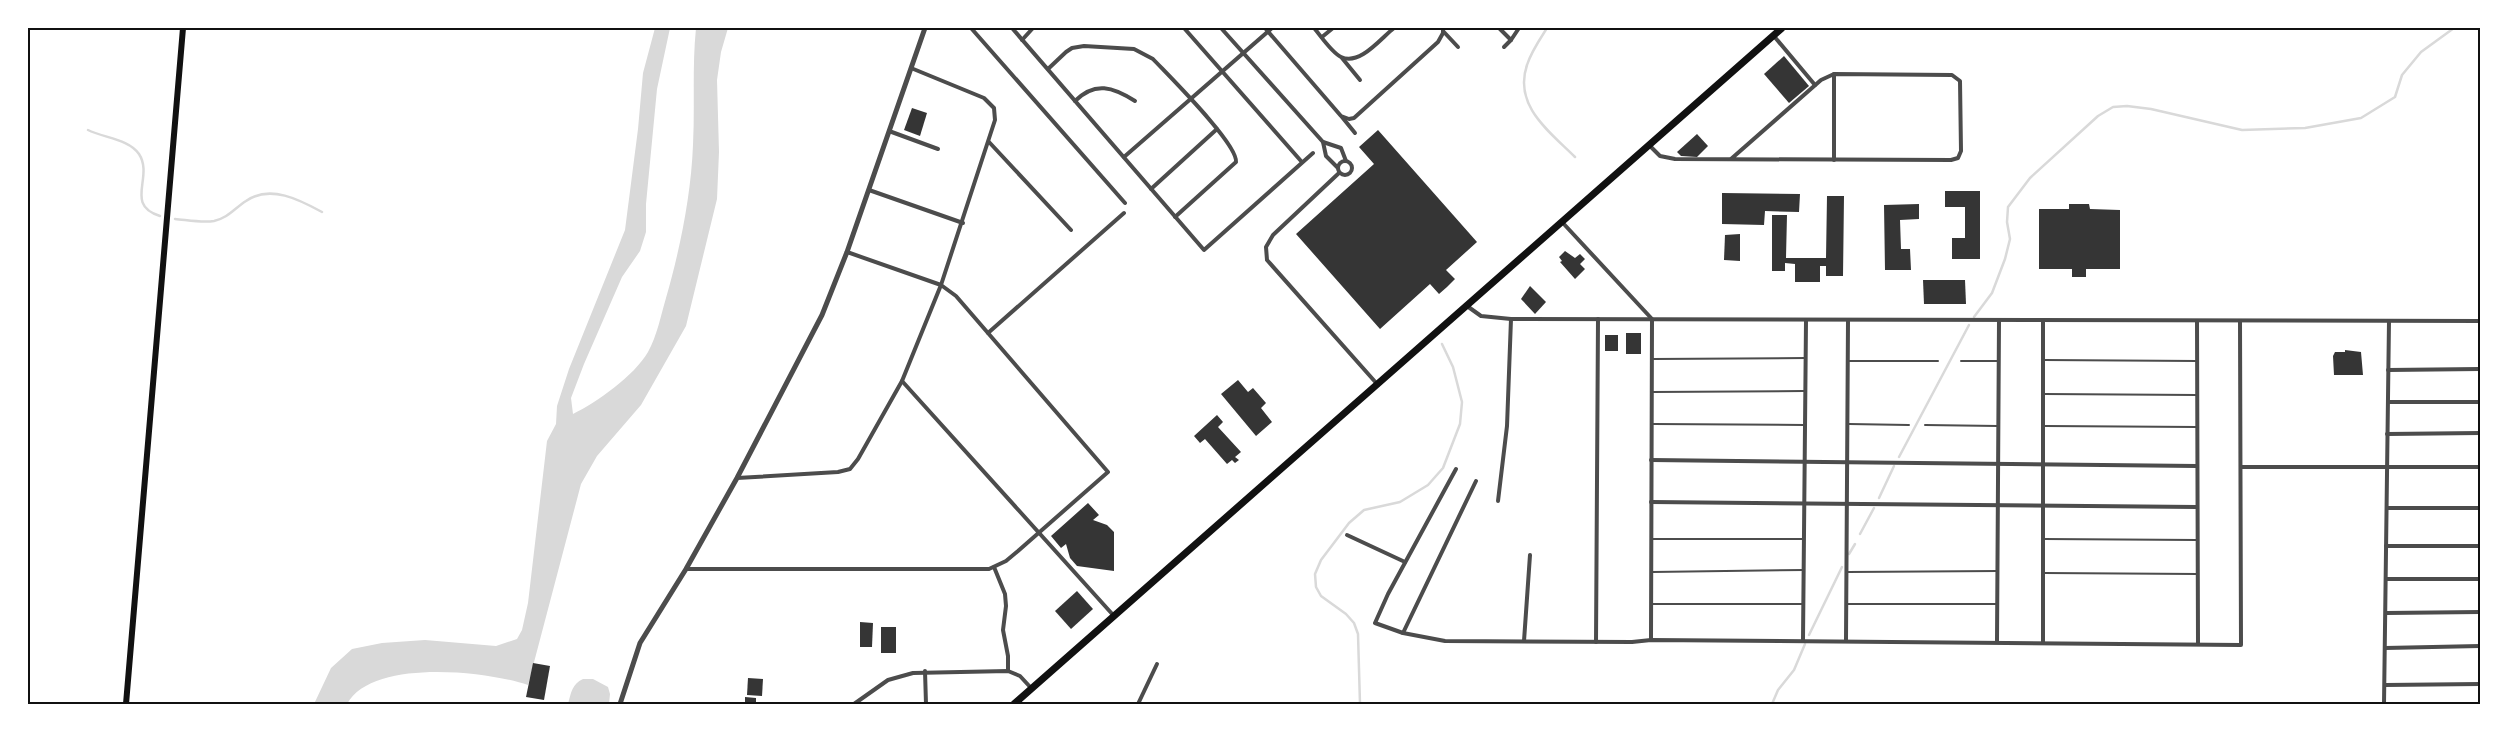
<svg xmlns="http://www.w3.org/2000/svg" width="2508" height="732" viewBox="0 0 2508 732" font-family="'Varela Round',sans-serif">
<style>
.water{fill:#d9d9d9}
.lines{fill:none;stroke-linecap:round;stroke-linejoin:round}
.stream{stroke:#d9d9d9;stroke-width:2.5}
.building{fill:#353535}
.service{stroke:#4c4c4c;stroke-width:2}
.minor{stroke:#4c4c4c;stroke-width:4}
.tertiary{stroke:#4c4c4c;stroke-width:5}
.primary{stroke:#111;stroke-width:6}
.trunk{stroke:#111;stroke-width:7}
.neatline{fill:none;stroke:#111;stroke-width:2}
</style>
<rect width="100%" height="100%" fill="#fff"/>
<g class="water">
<path d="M655,28H670L657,89L646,204V232L640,251L622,277L584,364L571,398L573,414C597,402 634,376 648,352C657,336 661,315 666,298C680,249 691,196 693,145C695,106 692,67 696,28H728L721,52L717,80L719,152L717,199L686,326L641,405L597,456L581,484L528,685C487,671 372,658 347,704H314L331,668L352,649L382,643L425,640L496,646L517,639L522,630L528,603L547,441L556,424L557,406L569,369L625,230L638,129L643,73Z"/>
<path d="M583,679H593L608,687L610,694L609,704H568C571,693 572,684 583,679Z"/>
</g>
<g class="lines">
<g class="stream">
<path d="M1547,28C1540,39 1531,52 1527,65C1513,106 1550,132 1575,157"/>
<path d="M88,130C104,138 129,139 139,154C154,177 124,205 160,216"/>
<path d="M175,219C187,220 202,223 214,221C228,218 235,208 246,201C270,184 300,200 322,212"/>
<path d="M1974,317L1992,293L2005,259L2010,239L2007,222L2008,207L2030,178L2098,116L2113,107L2127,106L2151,109L2242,130L2305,128L2361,118L2395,97L2402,75L2421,52L2454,28"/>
<path d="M1899,457L1969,325"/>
<path d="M1879,498L1894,466"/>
<path d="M1860,534L1874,508"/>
<path d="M1849,554L1855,544"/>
<path d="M1809,635L1842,567"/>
<path d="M1360,704L1358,634L1354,623L1346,614L1321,596L1316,587L1315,574L1321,560L1349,523L1364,510L1400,502L1428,485L1443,468L1460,424L1462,402L1453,367L1442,344"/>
<path d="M1772,704L1778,690L1794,670L1805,644"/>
</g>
</g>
<g class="building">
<path d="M1784,56L1809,86L1789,103L1764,74Z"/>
<path d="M912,108L927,113L920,136L904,130Z"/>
<path d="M1378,130L1477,242L1446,270L1455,279L1447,287L1439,294L1430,284L1380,329L1296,234L1374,164L1359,147Z"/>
<path d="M1697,134L1708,146L1697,157L1681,156L1677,152Z"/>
<path d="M1945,191H1980V259H1952V238H1965V207H1945Z"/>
<path d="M1722,193L1800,194L1799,212L1765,211L1764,225L1722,224Z"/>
<path d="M1827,196H1844L1843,276H1826V266H1820V282H1795V264L1785,263V271H1772V215H1787L1786,258H1826Z"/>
<path d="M1919,204V219L1900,220L1901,249H1910L1911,270H1885L1884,205Z"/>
<path d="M2069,204H2089L2090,209L2120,210V269H2086V277H2072V269H2039V209H2069Z"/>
<path d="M1740,234V261L1724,260L1725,235Z"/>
<path d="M1565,251L1575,258L1580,254L1585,259L1580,264L1585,269L1575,279L1560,262L1562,261L1559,257Z"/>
<path d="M1923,280H1965L1966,304H1924Z"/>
<path d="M1530,286L1546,302L1535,314L1521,299Z"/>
<rect x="1626" y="333" width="15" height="21"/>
<rect x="1605" y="335" width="13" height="16"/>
<path d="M2345,350L2361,352L2363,375H2334L2333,356L2335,352H2345Z"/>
<path d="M1238,380L1248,392L1253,388L1266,403L1261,408L1272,422L1256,436L1221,394Z"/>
<path d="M1217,415L1223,422L1218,427L1241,452L1235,457L1239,460L1235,463L1232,460L1227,464L1205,439L1200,443L1194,436Z"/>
<path d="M1088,503L1099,515L1093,520L1107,525L1114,532V571L1077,566L1070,558L1066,544L1061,548L1051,536Z"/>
<path d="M1077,591L1093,609L1071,629L1055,611Z"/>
<path d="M860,622L873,623L872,647H860Z"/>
<rect x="881" y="627" width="15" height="26"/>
<path d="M533,663L550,666L544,700L526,697Z"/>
<path d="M748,678L763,679L762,696L747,695Z"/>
<path d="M745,697L756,698V704H740V702L745,703Z"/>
</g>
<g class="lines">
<g class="service">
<path d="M1653,359L1806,358"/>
<path d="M2044,360L2197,361"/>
<path d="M1848,361H1938"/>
<path d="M1961,361H1999"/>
<path d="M1652,392L1804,391"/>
<path d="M2044,394L2197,395"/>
<path d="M1653,424L1805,425"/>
<path d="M1849,424L1909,425"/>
<path d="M1925,425L1998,426"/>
<path d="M2045,426L2197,427"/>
<path d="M1652,539H1804"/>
<path d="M2044,539L2197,540"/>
<path d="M1652,572L1804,570"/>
<path d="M1848,572L1998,571"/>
<path d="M2044,573L2198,574"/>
<path d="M1651,604H1804"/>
<path d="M1848,604H1998"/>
</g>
<g class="minor">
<path d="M971,28L1125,203"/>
<path d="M1012,28L1204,250L1313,153"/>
<path d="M1184,28L1301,161"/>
<path d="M1221,28L1323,142L1326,156L1338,168"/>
<path d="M1265,28L1341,116L1349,119L1354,118L1438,42L1443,33V28"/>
<path d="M1314,28C1321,36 1331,52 1341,57C1360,66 1381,38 1394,28"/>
<path d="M1499,28L1511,40"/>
<path d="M1443,31L1458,47"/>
<path d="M1773,35L1815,85"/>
<path d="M1322,37L1333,28"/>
<path d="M1022,40L1033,28"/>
<path d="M1504,47L1511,40L1519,28"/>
<path d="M1342,58L1360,80"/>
<path d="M1048,69L1066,52L1072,48L1084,46L1134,49L1153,59C1168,75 1238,144 1236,162L1175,217"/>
<path d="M1075,101C1095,81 1113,87 1135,101"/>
<path d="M1342,117L1355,133"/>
<path d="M889,131L938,149"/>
<path d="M989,142L1071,230"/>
<path d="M1323,142L1341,148L1346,161"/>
<path d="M1649,145L1660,156L1675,159L1951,160L1958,158L1961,151L1960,81L1952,75L1834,74L1821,80L1731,159"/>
<path d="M1124,157L1272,28"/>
<path d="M1834,160V74"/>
<circle cx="1345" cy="168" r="7"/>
<path d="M1339,173L1273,235L1266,247L1267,260L1378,385"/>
<path d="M1151,189L1217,129"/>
<path d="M869,190L963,223"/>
<path d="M1562,222L1652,319L1651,640"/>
<path d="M1467,306L1481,316L1511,319L2480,321"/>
<path d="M2197,321L2198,644"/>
<path d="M988,333L1124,213"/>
<path d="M2388,370L2480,369"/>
<path d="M902,381L1114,616"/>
<path d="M2388,402H2480"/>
<path d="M2387,434L2480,433"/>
<path d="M1651,460L2197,466"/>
<path d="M2241,467H2480"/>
<path d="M1456,469L1388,594L1375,623L1403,633L1445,641L1632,642L1651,640L2241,645L2240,321"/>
<path d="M737,478L838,472L850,469L858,459L902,381L941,285L995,120L994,108L984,98L911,68"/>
<path d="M1498,501L1507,426L1511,319"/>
<path d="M1651,502L2197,507"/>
<path d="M2387,508H2480"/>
<path d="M1347,535L1405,562"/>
<path d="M2386,546H2480"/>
<path d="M994,567L1005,594L1006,606L1003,630L1008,656V671"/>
<path d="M686,569H989L1006,561L1018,551L1108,472L956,296L941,285L847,252"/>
<path d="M2386,579H2480"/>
<path d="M2386,613L2480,612"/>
<path d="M1403,633L1476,481"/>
<path d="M1803,640L1806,321"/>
<path d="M1846,640L1848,321"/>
<path d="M1524,641L1530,555"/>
<path d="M1596,642L1598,319"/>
<path d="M1997,642L1999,321"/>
<path d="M2043,642V321"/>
<path d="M2385,648L2480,646"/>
<path d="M925,671L926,704"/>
<path d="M2385,685L2480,684"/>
<path d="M854,704L888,680L913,673L1008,671L1020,676L1032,689"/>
<path d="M1138,704L1157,664"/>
<path d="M2384,704L2389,321"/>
</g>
<path class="tertiary" d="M620,704L640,643L686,569L737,478L822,315L847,252L925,28"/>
<path class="primary" d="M126,704L183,28"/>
<path class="trunk" d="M1014,704L1782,28"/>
</g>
<rect width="2508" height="732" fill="none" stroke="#ffffff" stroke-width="58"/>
<rect x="29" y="29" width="2450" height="674" class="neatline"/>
</svg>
